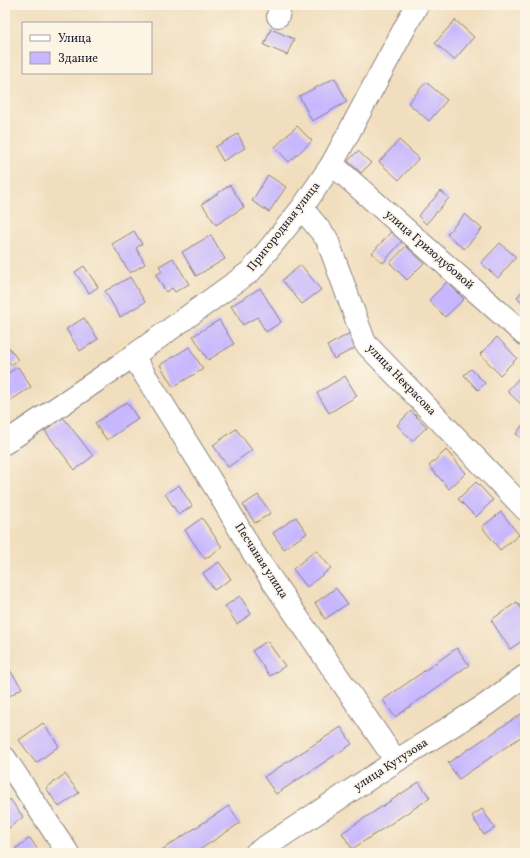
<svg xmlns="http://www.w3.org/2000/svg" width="530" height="858" viewBox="0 0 530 858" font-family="Vollkorn,serif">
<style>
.building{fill:#c7b7fe}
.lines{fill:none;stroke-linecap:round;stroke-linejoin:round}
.minor-casing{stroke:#8a807c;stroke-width:24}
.minor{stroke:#fff;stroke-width:22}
.labels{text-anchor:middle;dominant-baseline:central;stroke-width:3.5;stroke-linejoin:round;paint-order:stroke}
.street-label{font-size:12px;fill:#22223b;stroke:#fcf5e5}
</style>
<rect width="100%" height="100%" fill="#fcf5e5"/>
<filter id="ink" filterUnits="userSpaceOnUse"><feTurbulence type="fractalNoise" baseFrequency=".025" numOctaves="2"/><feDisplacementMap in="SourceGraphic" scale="8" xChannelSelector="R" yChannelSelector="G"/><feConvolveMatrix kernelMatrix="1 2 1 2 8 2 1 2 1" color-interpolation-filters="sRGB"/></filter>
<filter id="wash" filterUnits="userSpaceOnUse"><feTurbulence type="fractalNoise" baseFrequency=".012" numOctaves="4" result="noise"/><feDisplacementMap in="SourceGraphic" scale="16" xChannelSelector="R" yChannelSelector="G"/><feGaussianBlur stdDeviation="0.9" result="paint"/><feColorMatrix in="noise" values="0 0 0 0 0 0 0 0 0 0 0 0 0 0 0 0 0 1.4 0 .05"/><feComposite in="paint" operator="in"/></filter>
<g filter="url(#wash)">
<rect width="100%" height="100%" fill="#f1debe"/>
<g id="blocks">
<g class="building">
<path d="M455,20L474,37L454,60L435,43Z"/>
<path d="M271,29L294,39L287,55L264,45Z"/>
<path d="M335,78L347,102L312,121L299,96Z"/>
<path d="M426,82L447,100L429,121L408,103Z"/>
<path d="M297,126L312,141L289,162L275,147Z"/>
<path d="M238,134L245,148L223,161L215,147Z"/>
<path d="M399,140L419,158L399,180L379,162Z"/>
<path d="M358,151L371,163L361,173L348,161Z"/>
<path d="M268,175L286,187L269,212L252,201Z"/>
<path d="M230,185L244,207L216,225L202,204Z"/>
<path d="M441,191L449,198L426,224L418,216Z"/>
<path d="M465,214L482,229L464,249L447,234Z"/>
<path d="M134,231L142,244L136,248L145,264L130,273L112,244Z"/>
<path d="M391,232L402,241L383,263L372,253Z"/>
<path d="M211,235L225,259L196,276L182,252Z"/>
<path d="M500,243L516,257L498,278L481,263Z"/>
<path d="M406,246L424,263L407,280L390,263Z"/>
<path d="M173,258L189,284L175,292L172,288L166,292L156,275L162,271L159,266Z"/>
<path d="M301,265L321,290L302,304L282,280Z"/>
<path d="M84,266L98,287L89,293L75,272Z"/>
<path d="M130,277L145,302L120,317L105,291Z"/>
<path d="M447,282L464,299L445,317L429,300Z"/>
<path d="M260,288L281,322L266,332L257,317L243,325L231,306Z"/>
<path d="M525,288V305L517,297Z"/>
<path d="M84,318L98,339L80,351L66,329Z"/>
<path d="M219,320L234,344L208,360L193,336Z"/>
<path d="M352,332L359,346L334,359L327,346Z"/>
<path d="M497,337L517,358L500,375L480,354Z"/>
<path d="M5,342L18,360L11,365L5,357Z"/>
<path d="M189,347L203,369L173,387L160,365Z"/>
<path d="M18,367L31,387L5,404V375Z"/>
<path d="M471,369L485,383L478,390L464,375Z"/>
<path d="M522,375L525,378V402L522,405L507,391Z"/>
<path d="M345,376L357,396L329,413L317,393Z"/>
<path d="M127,402L138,419L107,440L95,423Z"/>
<path d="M411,411L427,427L412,441L397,425Z"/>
<path d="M63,417L93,456L75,470L45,431Z"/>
<path d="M524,423L525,424V441L516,434Z"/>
<path d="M236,429L252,450L228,467L213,445Z"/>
<path d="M446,450L466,473L449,489L429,466Z"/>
<path d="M476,482L493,500L476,517L458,499Z"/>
<path d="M179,485L192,506L179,515L165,494Z"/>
<path d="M258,495L271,513L255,523L243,505Z"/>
<path d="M501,512L519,535L500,550L482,527Z"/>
<path d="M296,517L307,533L284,549L273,533Z"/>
<path d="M202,518L222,547L205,559L185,530Z"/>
<path d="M316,550L331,568L307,587L293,569Z"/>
<path d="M219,562L231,579L214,590L203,573Z"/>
<path d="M336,588L347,604L325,619L315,603Z"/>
<path d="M240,596L251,614L237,624L225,606Z"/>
<path d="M517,602L525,615V639L510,649L491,620Z"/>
<path d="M267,641L285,666L270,676L252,651Z"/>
<path d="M457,648L469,665L395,717L383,700Z"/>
<path d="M7,666L22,688L5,699V667Z"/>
<path d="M524,712L525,714V734L459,779L448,763Z"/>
<path d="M43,723L59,746L36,763L19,740Z"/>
<path d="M341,727L352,744L276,794L264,777Z"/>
<path d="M65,774L79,793L59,807L46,788Z"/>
<path d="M419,782L430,798L352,849L342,833Z"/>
<path d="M10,799L23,817L5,831V803Z"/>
<path d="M229,806L240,823L195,853H157Z"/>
<path d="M482,809L495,828L484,835L472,816Z"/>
<path d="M30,838L40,853H18L15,849Z"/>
</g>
</g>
</g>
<g filter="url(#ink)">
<use href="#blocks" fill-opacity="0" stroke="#8a807c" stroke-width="1"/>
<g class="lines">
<g class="minor-casing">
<g id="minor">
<path d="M278,16L280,5"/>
<path d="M332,164L525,335"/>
<path d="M302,208L327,239L365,343L525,509"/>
<path d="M133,356L221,497L252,551L396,761"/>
<path d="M5,443L133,356L251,271L302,208L332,164L417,5"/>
<path d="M5,758L68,853"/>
<path d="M256,853L396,761L487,704L525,676"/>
</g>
</g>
<use href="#minor" class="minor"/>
</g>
</g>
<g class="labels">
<g class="street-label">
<text transform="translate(284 227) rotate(-52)">Пригородная улица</text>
<text transform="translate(429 250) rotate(41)">улица Гризодубовой</text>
<text transform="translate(401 380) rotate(46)">улица Некрасова</text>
<text transform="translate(261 561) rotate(57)">Песчаная улица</text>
<text transform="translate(391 765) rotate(-33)">улица Кутузова</text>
</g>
</g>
<rect width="530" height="858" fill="none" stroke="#fcf5e5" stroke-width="20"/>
<rect x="22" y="22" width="130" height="52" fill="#fcf5e5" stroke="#a5a1a1"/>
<rect x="30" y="35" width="20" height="6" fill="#ffffff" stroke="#a5a1a1"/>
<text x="58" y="42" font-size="12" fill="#22223b">Улица</text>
<rect x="30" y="52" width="20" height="12" fill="#c7b7fe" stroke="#a5a1a1"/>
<text x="58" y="62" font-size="12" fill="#22223b">Здание</text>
</svg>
